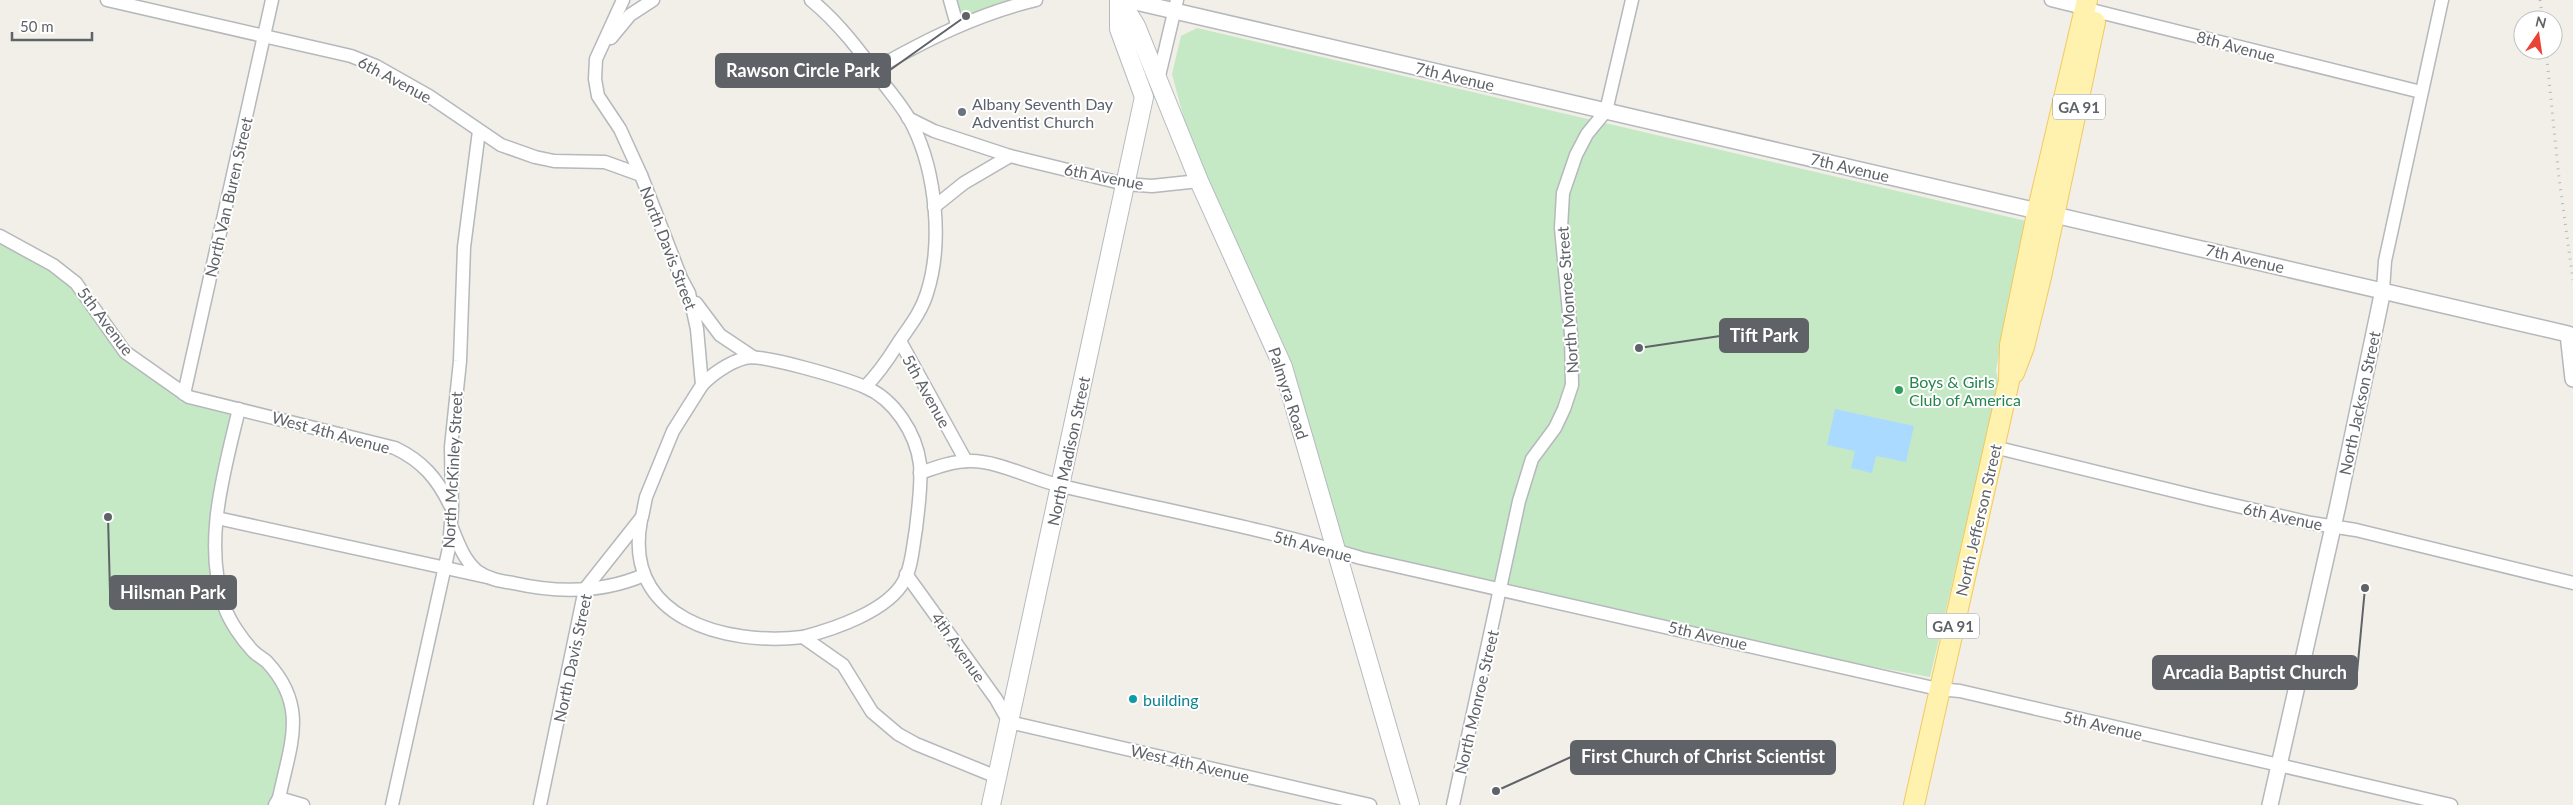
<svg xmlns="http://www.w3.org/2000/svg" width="2573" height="805" viewBox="0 0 2573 805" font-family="Lato,sans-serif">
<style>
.green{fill:#c5e8c5}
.water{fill:#aadaff}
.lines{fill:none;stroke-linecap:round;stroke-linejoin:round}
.minor-casing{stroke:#b5b8bc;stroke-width:15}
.tertiary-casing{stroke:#b5b8bc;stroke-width:18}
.secondary-casing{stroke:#b6babf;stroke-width:20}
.primary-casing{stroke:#f2c960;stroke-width:22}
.minor{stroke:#fff;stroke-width:12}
.tertiary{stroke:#fff;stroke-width:15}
.secondary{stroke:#fff;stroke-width:18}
.primary{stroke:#fff2af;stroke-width:20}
.rail{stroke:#b6b7b8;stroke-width:3;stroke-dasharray:1 6;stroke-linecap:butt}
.worship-dot{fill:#6b7280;stroke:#fff;stroke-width:2}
.leisure-dot{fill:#2e9e5b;stroke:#fff;stroke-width:2}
.culture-dot{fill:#0f9aa8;stroke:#fff;stroke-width:2}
.labels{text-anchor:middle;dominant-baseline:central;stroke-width:4;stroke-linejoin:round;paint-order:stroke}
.shield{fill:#fff;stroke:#8f9295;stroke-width:1}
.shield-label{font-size:15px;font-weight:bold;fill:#5f6368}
.street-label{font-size:16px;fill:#5f6368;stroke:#fff}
.worship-label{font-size:16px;fill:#5b616d;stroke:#fff;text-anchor:start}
.leisure-label{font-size:16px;fill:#27864d;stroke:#fff;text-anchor:start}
.culture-label{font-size:16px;fill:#0d838f;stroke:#fff;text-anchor:start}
.leader{fill:none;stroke:#5f6368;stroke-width:2}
.callout-dot{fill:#5f6368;stroke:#fff;stroke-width:2}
.callout{fill:#5f6368;stroke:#5f6368;stroke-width:2}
.callout-label{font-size:18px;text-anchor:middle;font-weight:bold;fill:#fff}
</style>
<rect width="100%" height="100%" fill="#f1efe8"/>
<g class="green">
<path d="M951,0H1031L963,21Z"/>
<path d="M1197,28L2026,221L1996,370L1999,386L1930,677L1761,646L1339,550L1284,366L1200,179L1172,74L1181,36Z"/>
<path d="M0,239L75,285L110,336L189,400L237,411L218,484V591L292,708L273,805H0Z"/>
</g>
<path class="water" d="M1835,409L1914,426L1906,462L1876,456L1872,473L1851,468L1855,451L1827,445Z"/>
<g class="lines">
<g class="minor-casing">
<g id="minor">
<path d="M107,0L351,56L376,66L429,96L501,145L535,157L554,161L605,162L641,175"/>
<path d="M950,0L957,25"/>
<path d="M2051,0L2421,92"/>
<path d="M611,38L630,15L653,0"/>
<path d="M873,70C926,40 977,14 1036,0"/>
<path d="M1158,80L1177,0"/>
<path d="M908,118L934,131L1010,156"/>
<path d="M934,207L964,183L1010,156L1125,184L1152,186L1199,181"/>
<path d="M0,236L53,265L76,283L125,352L189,397L395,448C422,461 437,478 450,505"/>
<path d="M2383,290L2385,261L2442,0"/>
<path d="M696,303L720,335L753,357"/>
<path d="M900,341L966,461"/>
<path d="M702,385C712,374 730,362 745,358C761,353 846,379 865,387C878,374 887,361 897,345C908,328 921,313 927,293C943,243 936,173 913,126C905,109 892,95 881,80C860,51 839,23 811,0"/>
<path d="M184,394L272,0"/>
<path d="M239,409C224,472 202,544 225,608C230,622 242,639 252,650C256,655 262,657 267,662C309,707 290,745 279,798L275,805"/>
<path d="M1994,447L2207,499L2311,523L2356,530L2573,583"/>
<path d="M920,473C937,467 953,461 971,461C999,461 1034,480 1062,486C1162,510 1263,528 1361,558L1938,689L1960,691L2451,805"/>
<path d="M217,518L487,577"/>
<path d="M641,520C622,619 726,646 803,637L843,665L872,712L898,734L916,744L997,777"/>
<path d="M452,528C458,543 464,560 477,571C488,579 500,581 513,583C557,593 602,593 644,575"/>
<path d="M906,574L996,699L1009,722L1370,805"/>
<path d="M803,637C834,629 888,611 904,581C912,567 913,545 916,529C918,508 922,486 920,464C916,433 894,399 865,387"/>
<path d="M279,798L303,805"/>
<path d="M392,805L449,548L452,509L451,447L460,361L464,247L479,131"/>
<path d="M540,805L585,589L642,517L646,497L673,431L702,385L697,329L689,293L681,278L641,175L620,129L598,96L595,79L596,59L623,0"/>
<path d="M1453,805L1519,501L1532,459L1555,428L1564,409L1572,385L1571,334L1561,228L1563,193L1576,155L1587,134L1606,111L1632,0"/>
</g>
</g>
<g class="tertiary-casing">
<g id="tertiary">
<path d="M1127,0L2568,334L2573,379"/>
<path d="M2270,805L2338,505L2383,290"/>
</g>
</g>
<g class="secondary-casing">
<g id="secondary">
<path d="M1120,0L1136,26L1199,181L1283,367L1410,805"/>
<path d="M991,805L1144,97L1119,29V0"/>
</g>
</g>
<g class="primary-casing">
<g id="primary">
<path d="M2014,373L2024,347L2041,277L2095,22"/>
<path d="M1914,805L2009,381L2010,345L2038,209L2087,0"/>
</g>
</g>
<use href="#minor" class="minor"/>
<use href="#tertiary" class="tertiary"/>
<use href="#secondary" class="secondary"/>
<use href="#primary" class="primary"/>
<g class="rail">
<path d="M2540,0L2543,20"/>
<path d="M2546,50L2559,178L2573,280"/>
</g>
</g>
<circle class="worship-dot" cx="962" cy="112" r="5"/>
<circle class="leisure-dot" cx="1899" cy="390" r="5"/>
<circle class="culture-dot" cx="1133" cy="699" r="5"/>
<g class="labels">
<g class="shield">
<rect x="2053" y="94.5" width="52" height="25" rx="4"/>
<rect x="1927" y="613.5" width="52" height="25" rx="4"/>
</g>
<g class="shield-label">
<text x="2079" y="107">GA 91</text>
<text x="1953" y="626">GA 91</text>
</g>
<g class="street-label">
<text transform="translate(2236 46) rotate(15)">8th Avenue</text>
<text transform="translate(1455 76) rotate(13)">7th Avenue</text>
<text transform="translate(395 79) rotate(28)">6th Avenue</text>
<text transform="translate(1850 167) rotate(13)">7th Avenue</text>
<text transform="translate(1104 176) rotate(11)">6th Avenue</text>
<text transform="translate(228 197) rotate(-77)">North Van Buren Street</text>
<text transform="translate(669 248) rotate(69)">North Davis Street</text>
<text transform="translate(2245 258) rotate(13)">7th Avenue</text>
<text transform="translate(1567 300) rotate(-94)">North Monroe Street</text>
<text transform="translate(106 321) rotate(53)">5th Avenue</text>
<text transform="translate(927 391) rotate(61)">5th Avenue</text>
<text transform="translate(1289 393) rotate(72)">Palmyra Road</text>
<text transform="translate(2359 403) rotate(-78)">North Jackson Street</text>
<text transform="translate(331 432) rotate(15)">West 4th Avenue</text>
<text transform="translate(1068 451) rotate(-78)">North Madison Street</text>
<text transform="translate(452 470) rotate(-87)">North McKinley Street</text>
<text transform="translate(2283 516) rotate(12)">6th Avenue</text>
<text transform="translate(1978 520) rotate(-77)">North Jefferson Street</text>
<text transform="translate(1313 546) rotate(15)">5th Avenue</text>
<text transform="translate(1708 635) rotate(13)">5th Avenue</text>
<text transform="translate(959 647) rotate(55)">4th Avenue</text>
<text transform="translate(572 658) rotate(-78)">North Davis Street</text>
<text transform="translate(1476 702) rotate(-77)">North Monroe Street</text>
<text transform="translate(2103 725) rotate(13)">5th Avenue</text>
<text transform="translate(1190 763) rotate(13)">West 4th Avenue</text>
</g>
<g class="worship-label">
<text x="972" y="103">Albany Seventh Day<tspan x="972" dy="18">Adventist Church</tspan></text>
</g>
<g class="leisure-label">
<text x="1909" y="381">Boys &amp; Girls<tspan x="1909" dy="18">Club of America</tspan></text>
</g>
<g class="culture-label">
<text x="1143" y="699">building</text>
</g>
</g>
<path class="leader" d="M966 16L890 70M1639 348L1720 336M108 517L110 592M2365 588L2357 673M1496 791L1571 757"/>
<g class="callout-dot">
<circle cx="966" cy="16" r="5"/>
<circle cx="1639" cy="348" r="5"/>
<circle cx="108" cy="517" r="5"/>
<circle cx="2365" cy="588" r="5"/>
<circle cx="1496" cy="791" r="5"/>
</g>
<g class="callout">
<rect x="716" y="54" width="174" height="33" rx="5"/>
<rect x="1720" y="319" width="88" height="33" rx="5"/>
<rect x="110" y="576" width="126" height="33" rx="5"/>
<rect x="2153" y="656" width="204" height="33" rx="5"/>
<rect x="1571" y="741" width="264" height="33" rx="5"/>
</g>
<g class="callout-label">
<text x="803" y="77">Rawson Circle Park</text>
<text x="1764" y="342">Tift Park</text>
<text x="173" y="599">Hilsman Park</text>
<text x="2255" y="679">Arcadia Baptist Church</text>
<text x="1703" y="763">First Church of Christ Scientist</text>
</g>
<g transform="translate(2538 35) rotate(13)"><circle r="24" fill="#ffffff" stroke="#bfc1c3"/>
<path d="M0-4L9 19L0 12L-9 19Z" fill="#ea4335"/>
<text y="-8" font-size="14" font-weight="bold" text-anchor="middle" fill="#5f6368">N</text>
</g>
<path d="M12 32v8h80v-8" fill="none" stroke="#5f6368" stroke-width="2.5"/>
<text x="20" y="32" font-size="15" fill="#5f6368" stroke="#ffffff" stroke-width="4" paint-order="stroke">50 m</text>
</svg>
